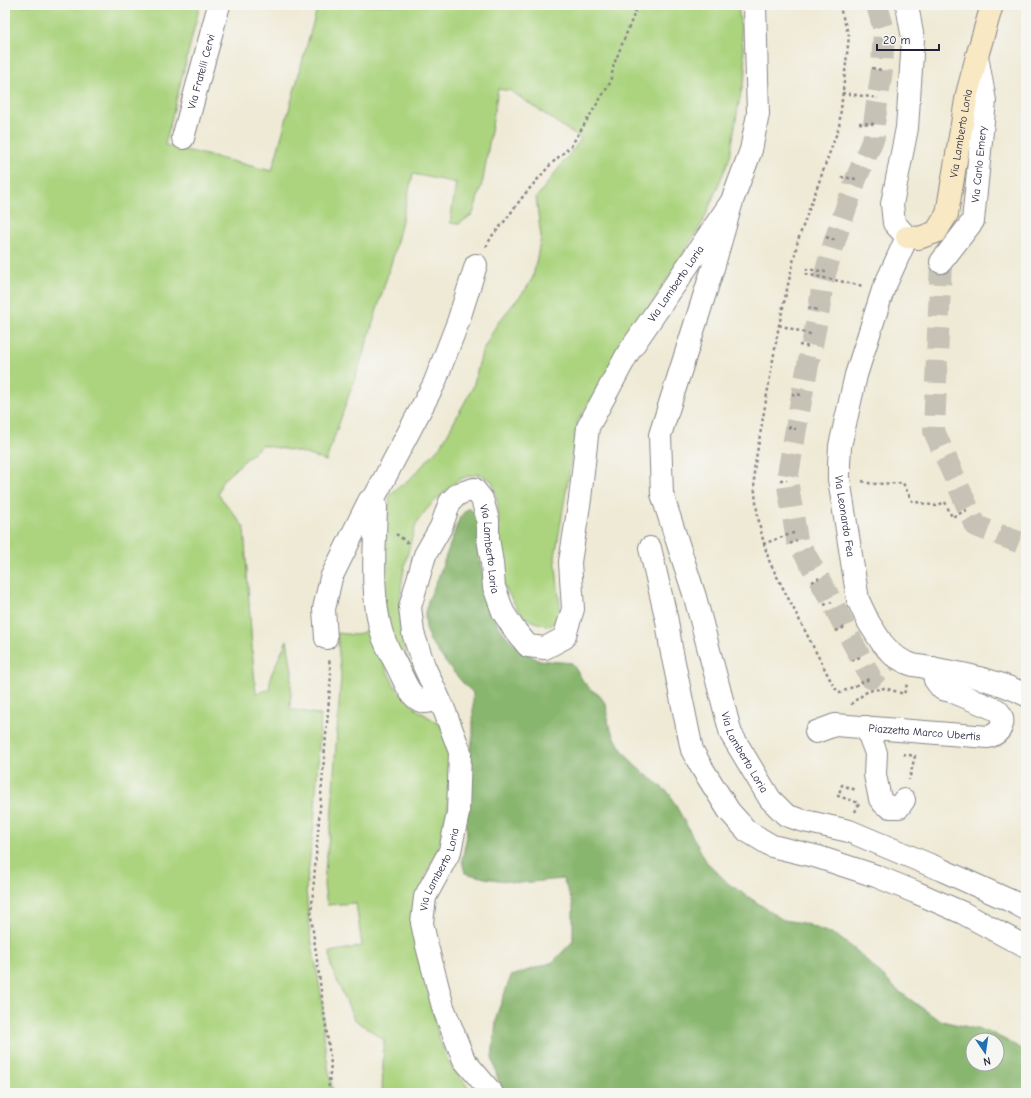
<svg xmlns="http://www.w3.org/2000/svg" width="1031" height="1098" viewBox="0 0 1031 1098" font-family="'Comic Neue',sans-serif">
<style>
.green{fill:#acd47f;stroke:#677b5d}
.forest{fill:#89b66e;stroke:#566c54;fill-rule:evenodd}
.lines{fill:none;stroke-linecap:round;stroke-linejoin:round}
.street-tunnel{stroke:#c6c2b6;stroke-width:22;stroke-dasharray:22 11;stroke-linecap:butt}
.street-casing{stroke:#888688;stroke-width:24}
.secondary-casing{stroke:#888688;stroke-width:24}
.path{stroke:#888688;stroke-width:2.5;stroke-dasharray:3 3;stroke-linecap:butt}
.street{stroke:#fff;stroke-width:22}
.secondary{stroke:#f8e8c3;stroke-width:22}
.labels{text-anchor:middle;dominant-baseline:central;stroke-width:3;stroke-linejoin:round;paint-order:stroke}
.street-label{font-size:11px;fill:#22223b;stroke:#f6f6f2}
</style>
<rect width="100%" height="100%" fill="#f6f6f2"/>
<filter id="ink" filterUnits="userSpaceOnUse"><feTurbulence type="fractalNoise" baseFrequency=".025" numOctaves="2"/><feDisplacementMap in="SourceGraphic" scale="8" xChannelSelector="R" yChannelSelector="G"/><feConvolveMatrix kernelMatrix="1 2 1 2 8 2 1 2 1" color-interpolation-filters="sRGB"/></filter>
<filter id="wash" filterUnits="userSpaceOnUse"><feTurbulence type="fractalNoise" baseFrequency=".012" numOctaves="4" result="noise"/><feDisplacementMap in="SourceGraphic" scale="16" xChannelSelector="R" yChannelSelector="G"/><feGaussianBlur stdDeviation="0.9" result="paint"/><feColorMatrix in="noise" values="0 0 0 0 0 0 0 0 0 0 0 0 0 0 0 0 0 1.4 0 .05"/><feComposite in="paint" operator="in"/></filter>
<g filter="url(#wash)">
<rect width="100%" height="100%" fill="#efead5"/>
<g class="green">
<path d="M5,5H200L165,145L272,171L318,5H738L746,71L739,102L730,157L703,222L578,420L555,557L561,618L550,626L537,623L525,618L517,608L504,586L500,574L498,507L496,494L492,481L480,474C459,477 456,481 441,495C432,504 423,512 417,523C413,532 411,542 408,552C400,584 397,610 403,643C407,660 416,676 424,691H418L392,645L382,593V544L388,513L390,494L412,477L442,444L473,387L482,352L497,324L510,308L526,289L533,277L541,237L536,198L581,139L511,91L498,89L483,180L473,214L459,224L450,223L456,183L413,174L394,254L364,352L326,461L300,452L262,445L222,481L218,494L244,527L253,661L256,693L269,690L271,675L287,640L292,671L290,709L321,715L314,824L306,890L310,932L322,1000L325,1049L333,1093H5Z"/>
<path d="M370,629L380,656L395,687L416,709L444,727L451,763L448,809L440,843L425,877L424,968L439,1038L450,1065L473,1093H382L384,1040L354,1019L331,967L330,952L362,946L356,903L327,905L324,885L326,861L331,825L334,773L341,676L337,633L356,635Z"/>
</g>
<path class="forest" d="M468,508L477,514L482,547L479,557L481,568L488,601L496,622L503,632L510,640L537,660L572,663L583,681L590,689L599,695L606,704L609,726L620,747L634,765L669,793L706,861L729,884L783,920L803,923L837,936L856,950L897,990L936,1018L946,1022L990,1032L1026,1051V1093H506L499,1083L492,1057L497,1014L511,976L553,962L573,941V904L563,879L520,883L485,878L465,873L462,860L467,836L465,785L473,736V693L463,683L446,663L429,639L426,627L425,613L428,601L438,578L460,517ZM973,1040H997V1064H973Z"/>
</g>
<g filter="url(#ink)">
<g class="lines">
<g class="street-tunnel">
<path d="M877,5L884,30L882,70L874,124V137L856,179L835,240L823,281L819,310L802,395L787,480L797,540L832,602L871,678L893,655"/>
<path d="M941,262L934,431L976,526L1026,545"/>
</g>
<g class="street-casing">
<g id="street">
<path id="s1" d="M755,5L758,114L751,150L732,201L713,268L660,435L662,494L695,597L731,734L770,799L786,815L800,820L849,831L942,870L1013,902L1026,909"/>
<path id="s2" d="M907,5L913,39L907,128L892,204L894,223L907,237L883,290L856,375L840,446L839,464V479L858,600L869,623L882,643L893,655L905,662L913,665C950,671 993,678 1026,695"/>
<path id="s3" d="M183,138L219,5"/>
<path id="s4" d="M941,262L973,221L985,101L977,56"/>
<path d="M373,500L376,507C375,549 370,593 382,634C386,646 393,658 399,670C404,680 411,700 424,702C429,702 435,700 439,700"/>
<path d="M650,548L667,621L671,648L692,750L702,768L729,811L747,831L772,846L818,857L876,876L915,892L963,913L1026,947"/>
<path d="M326,638L324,609L331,578L367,505L369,501L373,500L434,384L458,322L476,265"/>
<path d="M866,727L876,753L875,775L880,799L884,804L890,807H899L904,800"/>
<path id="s5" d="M816,732L835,725L988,737C1002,733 1007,721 997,710L951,691L942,689L935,680L933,668"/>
<path id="s6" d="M492,1093L464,1060L443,1007L427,946L422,923L425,897L450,851L458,813L460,752L445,712L424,666L413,633L410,607L425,555L441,527L450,502L458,494L474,489L482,499L488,520V538L492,563L494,587L503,612L514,629L528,646L545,648L564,638L573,609L570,562L580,499L588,427L628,353L732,201"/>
</g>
</g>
<g class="secondary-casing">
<g id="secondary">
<path id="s7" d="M907,237L919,238L936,232L947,214L967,94L977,56L992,5"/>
</g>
</g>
<g class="path">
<path d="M839,5L849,36L839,127L798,240L779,325L754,470C754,502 760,534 770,563L834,687L840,693L871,678"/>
<path d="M867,8L877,5"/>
<path d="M872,68L882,70"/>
<path d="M842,93L878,98"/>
<path d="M859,123L874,124"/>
<path d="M841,177L856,179"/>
<path d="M826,237L835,240"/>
<path d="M486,247L492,236L504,222L524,195L551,164L571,146L610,83L614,64L638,5"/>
<path d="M826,272L807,269L806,274L863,286"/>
<path d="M808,308L819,310"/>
<path d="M779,325L813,335"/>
<path d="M799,345L811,347"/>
<path d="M792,394L802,395"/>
<path d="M788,427L796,429"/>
<path d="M780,480H787"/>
<path d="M862,481L872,484L903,483L912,501L936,506L945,502L952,517L969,509"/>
<path d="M396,534L408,543"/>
<path d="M763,544L796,532"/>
<path d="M790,544L797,540"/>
<path d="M812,582L819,578"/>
<path d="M824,605L832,602"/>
<path d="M836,631L845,627"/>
<path d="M852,661L860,657"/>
<path d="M852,705V703L868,691L885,688L904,694L907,684"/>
<path d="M903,754L915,756L909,780"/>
<path d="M855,812L859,803L838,796L842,785L856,790"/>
<path d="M328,1093L331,1064L311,916L331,675L329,659"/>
</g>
<use href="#street" class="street"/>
<use href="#secondary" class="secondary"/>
</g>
</g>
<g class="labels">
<g class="street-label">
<text stroke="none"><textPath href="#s3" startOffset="69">Via Fratelli Cervi</textPath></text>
<text stroke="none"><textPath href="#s7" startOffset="133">Via Lamberto Loria</textPath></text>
<text stroke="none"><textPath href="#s4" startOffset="109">Via Carlo Emery</textPath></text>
<text stroke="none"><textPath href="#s6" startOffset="1252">Via Lamberto Loria</textPath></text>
<text stroke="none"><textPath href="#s2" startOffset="530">Via Leonardo Fea</textPath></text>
<text stroke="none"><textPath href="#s6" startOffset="724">Via Lamberto Loria</textPath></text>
<text stroke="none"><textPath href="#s5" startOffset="110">Piazzetta Marco Ubertis</textPath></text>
<text stroke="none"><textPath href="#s1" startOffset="776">Via Lamberto Loria</textPath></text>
<text stroke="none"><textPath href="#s6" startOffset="244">Via Lamberto Loria</textPath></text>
</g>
</g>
<rect width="1031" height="1098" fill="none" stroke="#f6f6f2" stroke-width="20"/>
<g transform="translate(985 1052) rotate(167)"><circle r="19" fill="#f6f6f2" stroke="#a1a1a9"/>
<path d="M0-3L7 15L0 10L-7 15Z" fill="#1f6fb2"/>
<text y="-6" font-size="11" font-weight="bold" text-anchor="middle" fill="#22223b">N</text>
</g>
<path d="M877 44v6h62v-6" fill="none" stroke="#22223b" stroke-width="2"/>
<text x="883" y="44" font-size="12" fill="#22223b" stroke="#f6f6f2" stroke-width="3" paint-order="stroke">20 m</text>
</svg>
